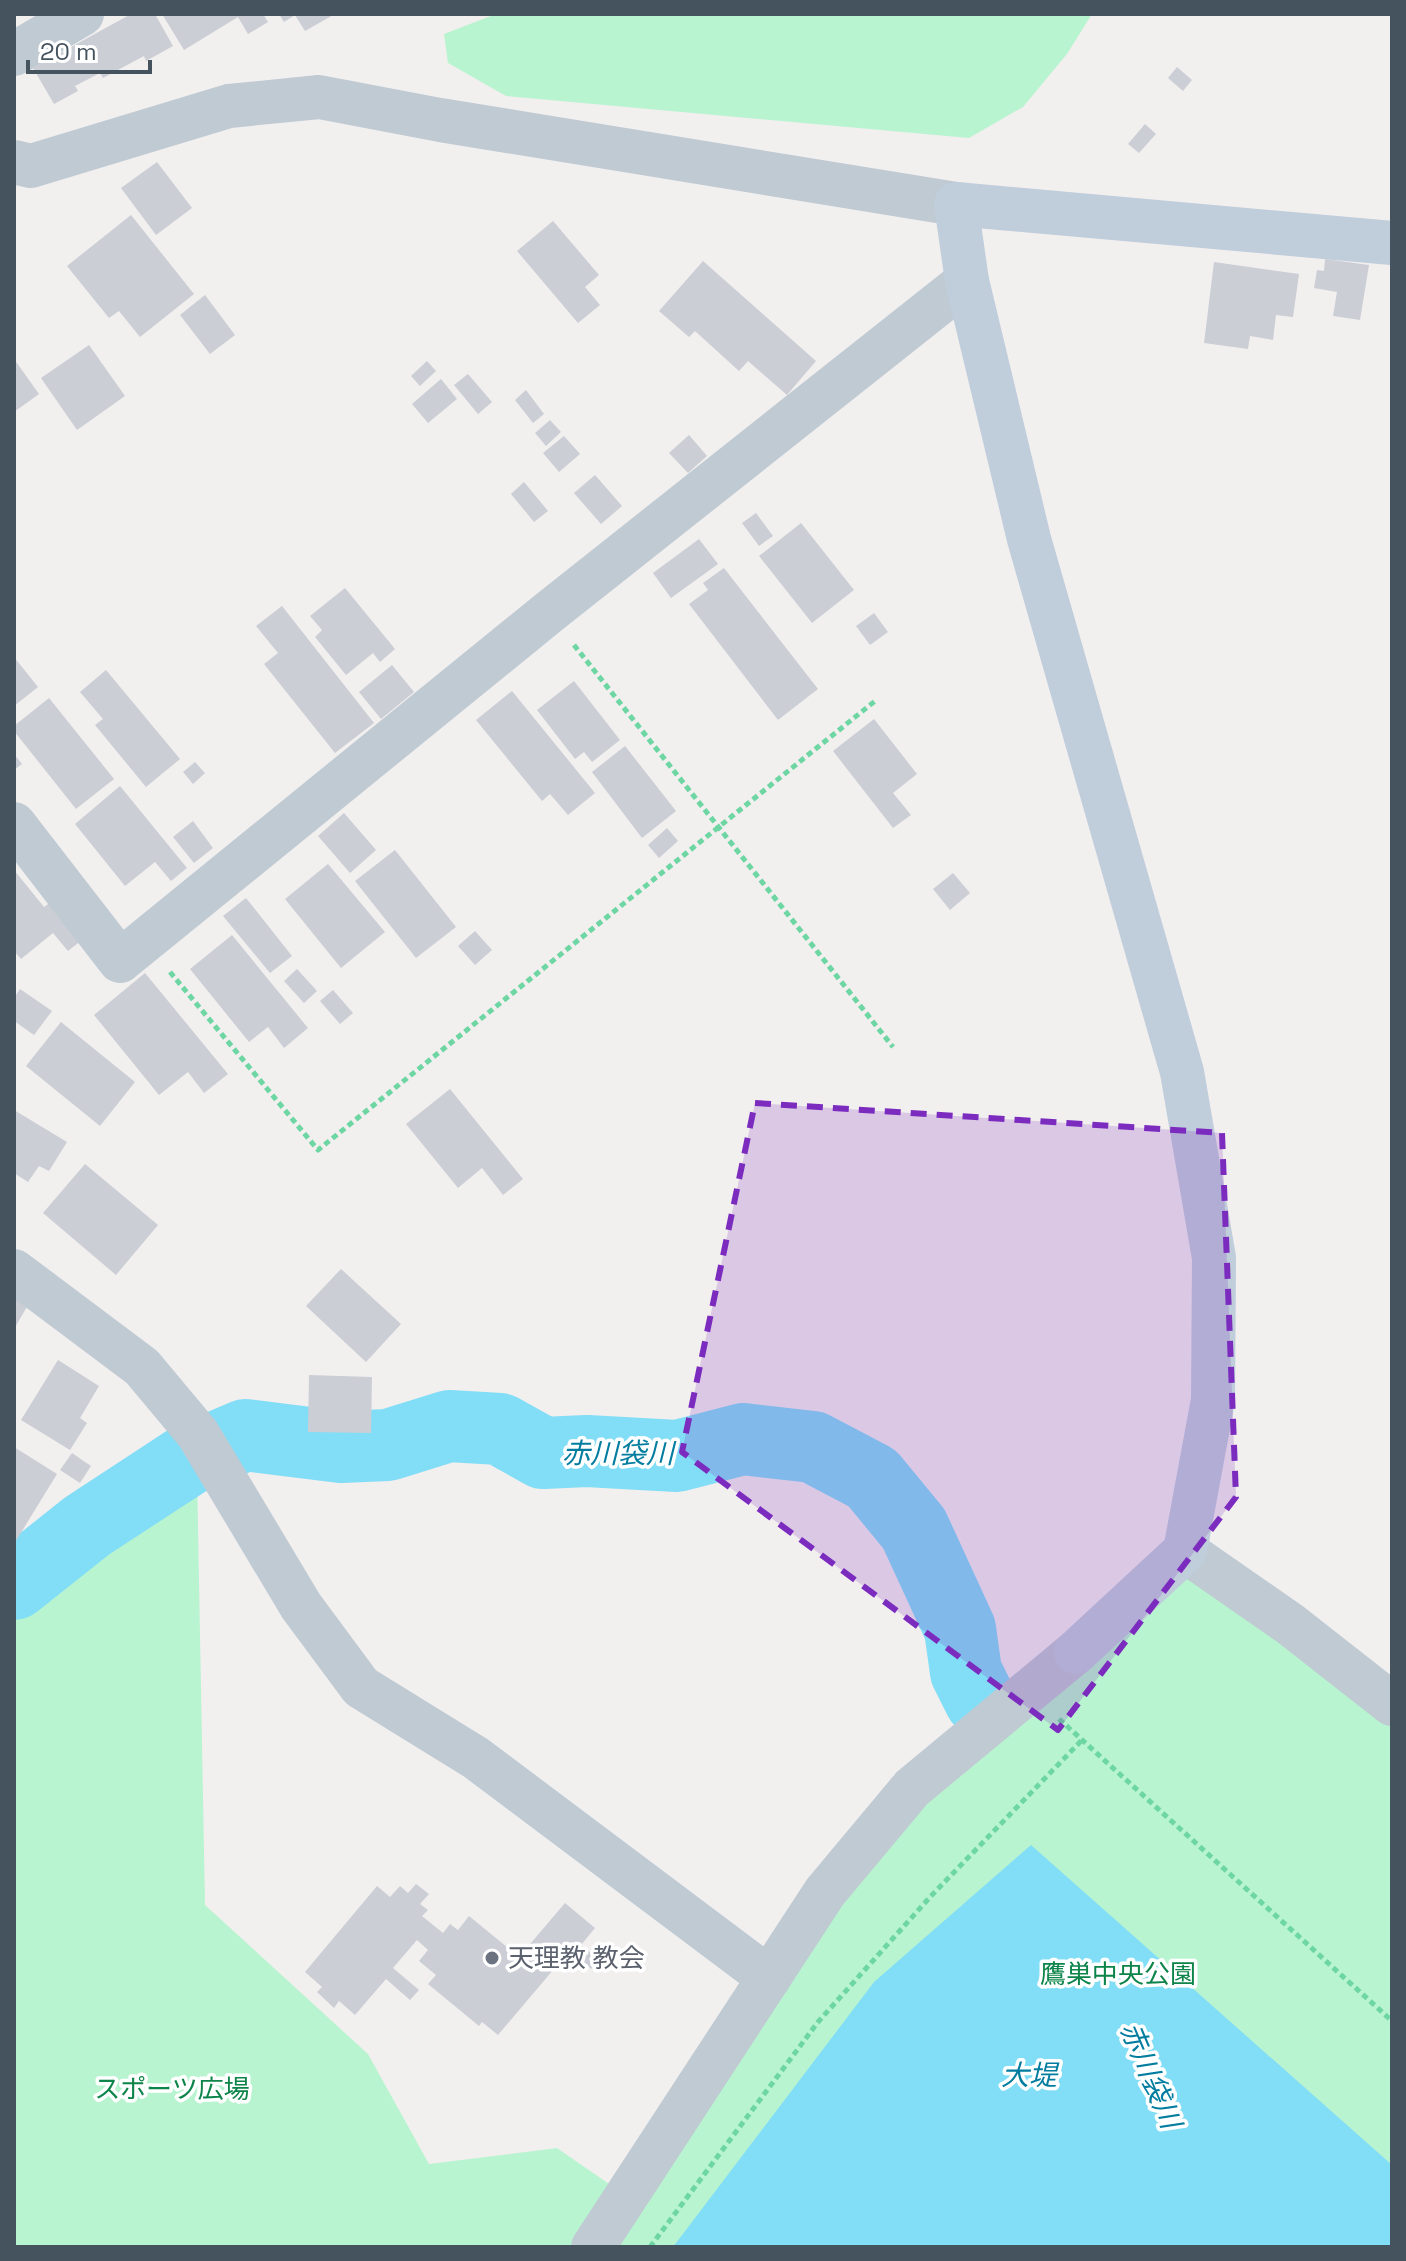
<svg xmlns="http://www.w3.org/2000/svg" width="1406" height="2261" viewBox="0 0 1406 2261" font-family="'Space Grotesk','Noto Sans JP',sans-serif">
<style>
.green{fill:#b9f4d0}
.water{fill:#82ddf6}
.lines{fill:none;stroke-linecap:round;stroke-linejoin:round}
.river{stroke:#82ddf6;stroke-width:72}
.building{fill:#cbced5}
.path{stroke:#6dd6a3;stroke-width:5;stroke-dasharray:6 4;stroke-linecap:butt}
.street{stroke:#bfcad3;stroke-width:44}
.secondary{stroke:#c0cddb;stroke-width:44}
.marked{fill:#7b2cbf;fill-opacity:0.2;stroke:#7b2cbf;stroke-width:6;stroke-dasharray:16 10;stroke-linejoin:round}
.worship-dot{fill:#6b7280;stroke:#fff;stroke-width:3}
.labels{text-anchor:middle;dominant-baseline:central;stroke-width:7;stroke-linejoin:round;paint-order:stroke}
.worship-label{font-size:26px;fill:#5b616d;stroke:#fff;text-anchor:start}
.park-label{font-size:26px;fill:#0d8449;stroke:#fff}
.water-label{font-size:28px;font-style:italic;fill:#037d9f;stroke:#fff}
</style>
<rect width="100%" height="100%" fill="#f2efef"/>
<g class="green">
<path d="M496,14H1092L1067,54L1023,107L969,138L506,96L448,63L444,34Z"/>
<path d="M197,1471L205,1905L368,2054L429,2164L557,2148L625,2195L825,1892L1185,1551L1392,1704V2247H14V1603L33,1598Z"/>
</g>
<path class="water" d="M1031,1845L1392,2165V2247H673L874,1982Z"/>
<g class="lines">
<path class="river" d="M14,1584L87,1526L145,1488L191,1458L245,1435L341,1447L388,1445L449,1426L500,1429L543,1453L587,1451L677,1456L743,1439L813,1447L872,1478L914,1529L960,1629L966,1672L980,1700"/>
</g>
<g class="building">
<path d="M131,14H155L173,46L146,61L144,56L103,78L100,73L75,86L78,91L54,104L33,68Z"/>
<path d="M162,14H263L268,22L248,34L238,17L184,50Z"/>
<path d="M279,14H335L305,31L295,15L284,22Z"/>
<path d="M1177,67L1192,80L1183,91L1168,78Z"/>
<path d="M1145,124L1156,134L1139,153L1128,144Z"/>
<path d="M157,162L192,208L156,235L121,188Z"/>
<path d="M131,215L194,294L140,337L119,311L109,318L67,266Z"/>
<path d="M553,221L599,275L585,287L600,305L578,323L517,251Z"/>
<path d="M1325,259L1369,265L1360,320L1333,316L1337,292L1314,288L1317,270L1324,271Z"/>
<path d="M703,261L816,361L787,395L748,361L739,371L695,331L689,337L659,311Z"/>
<path d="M1214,262L1299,274L1293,317L1276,315L1273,340L1250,336L1248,349L1204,343Z"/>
<path d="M205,295L235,335L210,354L180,315Z"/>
<path d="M89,345L125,396L77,430L41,378Z"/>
<path d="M14,359L39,394L14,412Z"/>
<path d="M427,361L436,371L420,386L411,376Z"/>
<path d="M468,374L492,402L478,414L454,385Z"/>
<path d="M441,379L457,399L428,423L412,404Z"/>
<path d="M526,390L544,414L533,423L515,400Z"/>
<path d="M550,420L561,432L546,446L535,433Z"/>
<path d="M689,435L707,456L688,473L669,453Z"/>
<path d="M564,436L580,454L559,472L543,453Z"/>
<path d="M595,475L622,506L601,524L574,493Z"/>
<path d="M524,482L548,511L534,522L511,494Z"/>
<path d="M756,513L773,536L759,546L742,523Z"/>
<path d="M801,523L854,590L812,623L759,556Z"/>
<path d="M699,539L718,564L671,598L653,573Z"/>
<path d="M724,568L818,689L778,720L689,604L708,590L703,583Z"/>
<path d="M345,588L395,649L380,662L373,653L346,675L315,637L322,630L310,616Z"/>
<path d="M282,606L374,723L335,753L264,664L278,653L256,626Z"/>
<path d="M874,613L888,632L870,645L856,626Z"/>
<path d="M14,657L38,687L14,706Z"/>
<path d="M392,665L414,692L381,719L359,692Z"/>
<path d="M106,670L180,759L146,787L95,725L103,719L80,692Z"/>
<path d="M574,681L620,740L592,762L584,752L575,759L537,710Z"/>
<path d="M512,691L595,793L568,815L550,794L542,801L476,720Z"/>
<path d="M49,698L114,779L76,809L14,731V726Z"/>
<path d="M874,719L917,774L893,793L911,815L893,828L833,751Z"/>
<path d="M625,746L676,811L642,838L592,772Z"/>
<path d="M14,754L22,764L14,770Z"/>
<path d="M195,762L205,773L193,784L183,772Z"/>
<path d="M120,786L187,868L171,881L155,862L125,886L75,824Z"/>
<path d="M344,813L376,850L350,873L318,836Z"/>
<path d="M193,821L213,848L194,863L173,837Z"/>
<path d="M667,828L678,841L659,858L648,845Z"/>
<path d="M395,850L456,927L416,958L355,881Z"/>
<path d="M328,864L385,932L341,968L285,899Z"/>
<path d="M14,870L44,907L51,902L82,940L68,951L53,933L21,959L14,951Z"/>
<path d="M953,873L970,893L950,910L933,889Z"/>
<path d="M246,898L292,956L270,973L223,916Z"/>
<path d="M475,931L492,950L475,965L458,946Z"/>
<path d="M232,935L308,1028L284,1048L268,1027L249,1042L190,969Z"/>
<path d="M297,969L317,991L304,1003L284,981Z"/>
<path d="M145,973L228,1074L204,1093L188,1072L159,1095L94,1015Z"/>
<path d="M20,989L52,1011L34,1035L14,1021V998Z"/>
<path d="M333,990L353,1013L340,1024L320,1001Z"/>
<path d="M61,1022L135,1082L100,1126L26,1066Z"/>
<path d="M450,1089L523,1179L503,1195L482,1168L458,1188L406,1124Z"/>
<path d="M14,1110L67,1142L49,1171L39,1166L28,1182L14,1173Z"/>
<path d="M85,1164L158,1225L116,1275L43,1213Z"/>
<path d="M341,1269L401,1324L366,1362L306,1306Z"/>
<path d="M14,1296L28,1305L14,1329Z"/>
<path d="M58,1360L99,1386L80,1418L87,1423L70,1450L21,1420Z"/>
<path d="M309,1375L372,1377L371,1433L308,1432Z"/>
<path d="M14,1447L57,1474L14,1544Z"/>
<path d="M72,1453L91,1466L80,1483L60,1470Z"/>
<path d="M416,1884L429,1894L420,1904L428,1910L422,1916L443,1933L450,1924L458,1930L469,1916L519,1957L565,1903L595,1928L581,1945L599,1959L591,1969L570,1950L498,2035L482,2022L479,2026L428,1984L436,1975L419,1961L428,1950L417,1940L393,1968L419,1990L410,2000L386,1979L355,2015L339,2001L334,2008L317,1992L322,1987L305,1972L377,1886L390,1897L400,1886L408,1893Z"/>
</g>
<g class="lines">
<g class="path">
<path d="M574,645L893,1047"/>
<path d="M170,972L318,1150L875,701"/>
<path d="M1059,1719L1392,2021"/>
<path d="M650,2247L818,2022L931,1896L1082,1740"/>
</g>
<g class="street">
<path d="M14,54L82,14"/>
<path d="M14,162L31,166L229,106L319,97L440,120L956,204"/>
<path d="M14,824L120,961L548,613L967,281"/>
<path d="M14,1271L142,1367L198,1434L301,1606L361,1687L476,1758L769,1978"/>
<path d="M1185,1551L1290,1624L1392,1704"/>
<path d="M593,2247L825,1892L912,1788L1076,1652"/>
</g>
<path class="secondary" d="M1076,1652L1185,1551L1213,1400L1214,1258L1182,1072L1029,539L967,281L956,204L1392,243"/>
</g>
<path class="marked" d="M755,1103L1222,1133L1236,1497L1058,1730L682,1452Z"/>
<circle class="worship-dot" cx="492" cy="1958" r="8"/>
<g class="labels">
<g class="worship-label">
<text x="508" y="1958">天理教 教会</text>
</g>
<g class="park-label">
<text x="1118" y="1974">鷹巣中央公園</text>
<text x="172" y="2089">スポーツ広場</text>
</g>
<g class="water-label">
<text x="618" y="1453">赤川袋川</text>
<text x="1029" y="2075">大堤</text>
<text transform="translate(1151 2075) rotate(67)">赤川袋川</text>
</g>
</g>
<rect width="1406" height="2261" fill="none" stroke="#45535f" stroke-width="32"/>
<path d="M28 60v12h122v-12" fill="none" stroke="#45535f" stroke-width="4"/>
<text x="40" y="60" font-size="24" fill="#45535f" stroke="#ffffff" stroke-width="6" paint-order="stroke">20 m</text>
</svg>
